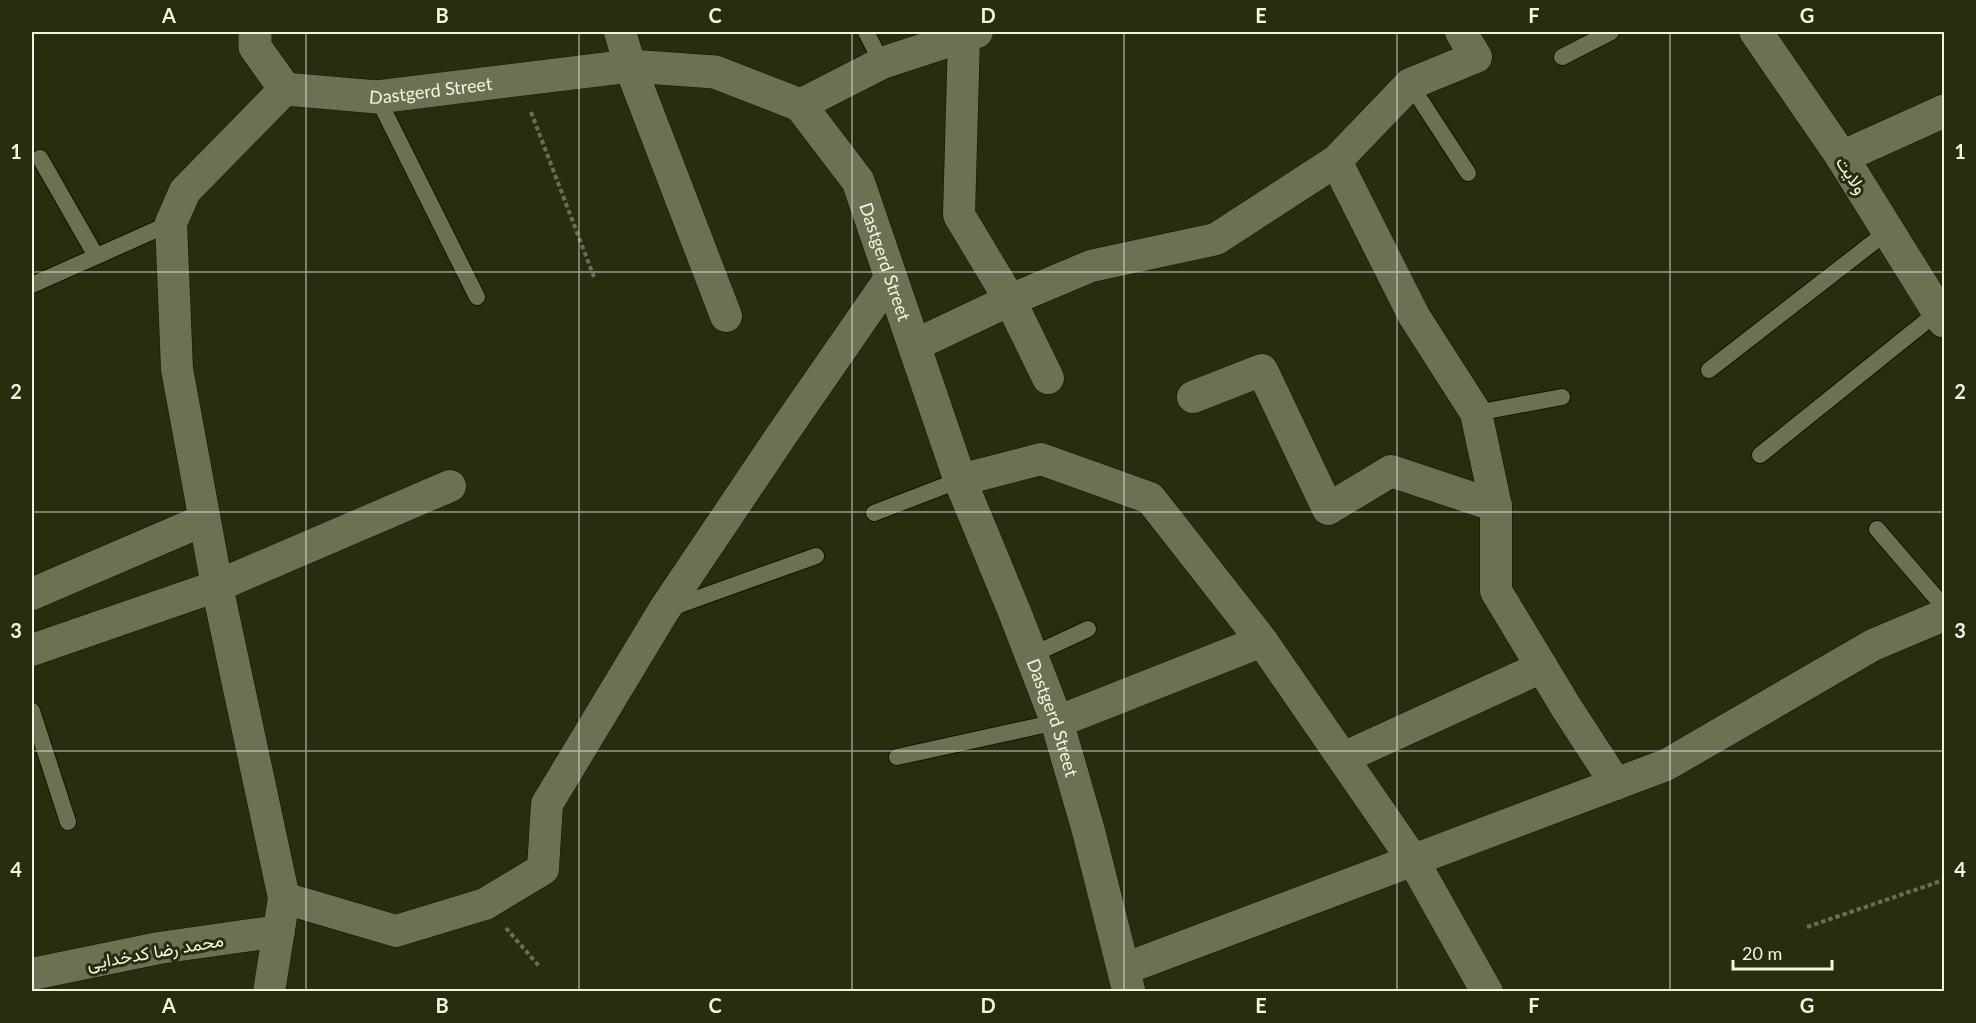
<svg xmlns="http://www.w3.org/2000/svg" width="1976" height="1023" viewBox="0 0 1976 1023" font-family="Lato,Vazirmatn,sans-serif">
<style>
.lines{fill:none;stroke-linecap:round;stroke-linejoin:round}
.service-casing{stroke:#131400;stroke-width:18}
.minor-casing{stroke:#131400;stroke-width:33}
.tertiary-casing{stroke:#131400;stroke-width:34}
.secondary-casing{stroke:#131400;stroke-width:34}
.path{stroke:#6b6d53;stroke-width:4;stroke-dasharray:4.5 3;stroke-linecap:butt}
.service{stroke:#6e7151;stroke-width:16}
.minor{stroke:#6e7151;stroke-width:32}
.tertiary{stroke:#6e7151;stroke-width:33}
.secondary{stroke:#6e7151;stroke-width:33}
.grid{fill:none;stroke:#f3f5e3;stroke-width:1.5;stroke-opacity:0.55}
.labels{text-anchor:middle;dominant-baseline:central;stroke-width:6;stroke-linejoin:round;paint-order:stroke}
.street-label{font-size:18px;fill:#f3f5e3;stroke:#2a2c0e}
.neatline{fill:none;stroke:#f3f5e3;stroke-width:2}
.grid-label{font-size:20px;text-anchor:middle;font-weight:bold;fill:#f3f5e3}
</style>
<rect width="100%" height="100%" fill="#2a2c0e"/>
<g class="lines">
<g class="service-casing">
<g id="service">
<path d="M866,32L882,63"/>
<path d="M1562,57L1611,32"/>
<path d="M1410,84L1468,173"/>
<path d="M377,97L477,297"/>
<path d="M40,158L96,256"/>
<path d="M32,285L171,223"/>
<path d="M1709,370L1888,231"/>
<path d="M1476,413L1562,397"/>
<path d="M1760,455L1939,311"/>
<path d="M874,513L960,480"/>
<path d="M1877,529L1944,607"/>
<path d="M668,609L816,556"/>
<path d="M1032,655L1088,629"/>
<path d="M32,711L68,822"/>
<path d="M897,757L1057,722"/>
</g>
</g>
<g class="minor-casing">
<g id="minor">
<path d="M620,32L630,66L726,316"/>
<path d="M964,37L959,215L1010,300L1048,378"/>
<path d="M800,105L882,63L977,32"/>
<path d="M1336,161L1414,316L1476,413L1496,506V591L1566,707L1616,784"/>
<path d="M915,345L1010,300L1091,266L1216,239L1336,161L1410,84L1476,57L1461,32"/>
<path d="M1193,397L1262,370L1328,509L1391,471L1496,506"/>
<path d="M960,480L1041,459L1150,498L1262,641L1413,860L1487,992"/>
<path d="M32,594L204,520"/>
<path d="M32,650L217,586L177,369L171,223L185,191L285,89"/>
<path d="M1057,722L1262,641"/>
<path d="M1343,758L1542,667"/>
<path d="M284,898L396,931L485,904L543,869L547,804L664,610L781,436L891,277"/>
<path d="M1124,969L1666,765L1873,645L1944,615"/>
<path d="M32,974L159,948L279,931"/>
<path d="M269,992L284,898L217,586L450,486"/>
</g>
</g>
<g class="tertiary-casing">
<g id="tertiary">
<path d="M1756,32L1842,157L1944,321"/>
<path d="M1842,157L1944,111"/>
</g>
</g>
<g class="secondary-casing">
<g id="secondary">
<path id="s1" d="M255,32V47L285,89L377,97L630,66L715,72L800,105L858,181L960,480L1015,613L1057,722L1088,829L1129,992"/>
</g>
</g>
<g class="path">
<path d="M531,112L594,277"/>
<path d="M1807,927L1944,880"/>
<path d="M506,928L539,966"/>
</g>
<use href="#service" class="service"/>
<use href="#minor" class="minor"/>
<use href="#tertiary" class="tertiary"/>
<use href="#secondary" class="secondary"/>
</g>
<path class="grid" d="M306,32V992M579,32V992M852,32V992M1124,32V992M1397,32V992M1670,32V992M32,272H1944M32,512H1944M32,751H1944"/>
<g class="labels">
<g class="street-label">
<text stroke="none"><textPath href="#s1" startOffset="213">Dastgerd Street</textPath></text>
<text transform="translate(1852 175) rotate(57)">ولایت</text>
<text stroke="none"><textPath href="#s1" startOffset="771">Dastgerd Street</textPath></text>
<text stroke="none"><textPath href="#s1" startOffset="1257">Dastgerd Street</textPath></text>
<text transform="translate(155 951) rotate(-10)">محمد رضا کدخدایی</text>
</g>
</g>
<rect width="1976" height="1023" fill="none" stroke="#2a2c0e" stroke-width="66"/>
<path d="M1733 960v9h99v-9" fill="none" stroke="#f3f5e3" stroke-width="3"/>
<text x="1742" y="960" font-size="18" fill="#f3f5e3" stroke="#2a2c0e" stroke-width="4.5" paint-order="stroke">20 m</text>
<rect x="33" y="33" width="1910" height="957" class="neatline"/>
<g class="grid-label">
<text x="169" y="23">A</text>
<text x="442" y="23">B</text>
<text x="715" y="23">C</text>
<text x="988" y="23">D</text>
<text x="1261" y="23">E</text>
<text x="1534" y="23">F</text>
<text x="1807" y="23">G</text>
<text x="16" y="159">1</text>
<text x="1960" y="159">1</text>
<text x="16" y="399">2</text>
<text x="1960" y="399">2</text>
<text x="16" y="638">3</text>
<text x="1960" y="638">3</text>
<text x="16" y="877">4</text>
<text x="1960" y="877">4</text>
<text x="169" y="1013">A</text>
<text x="442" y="1013">B</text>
<text x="715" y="1013">C</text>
<text x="988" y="1013">D</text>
<text x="1261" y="1013">E</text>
<text x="1534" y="1013">F</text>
<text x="1807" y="1013">G</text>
</g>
</svg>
